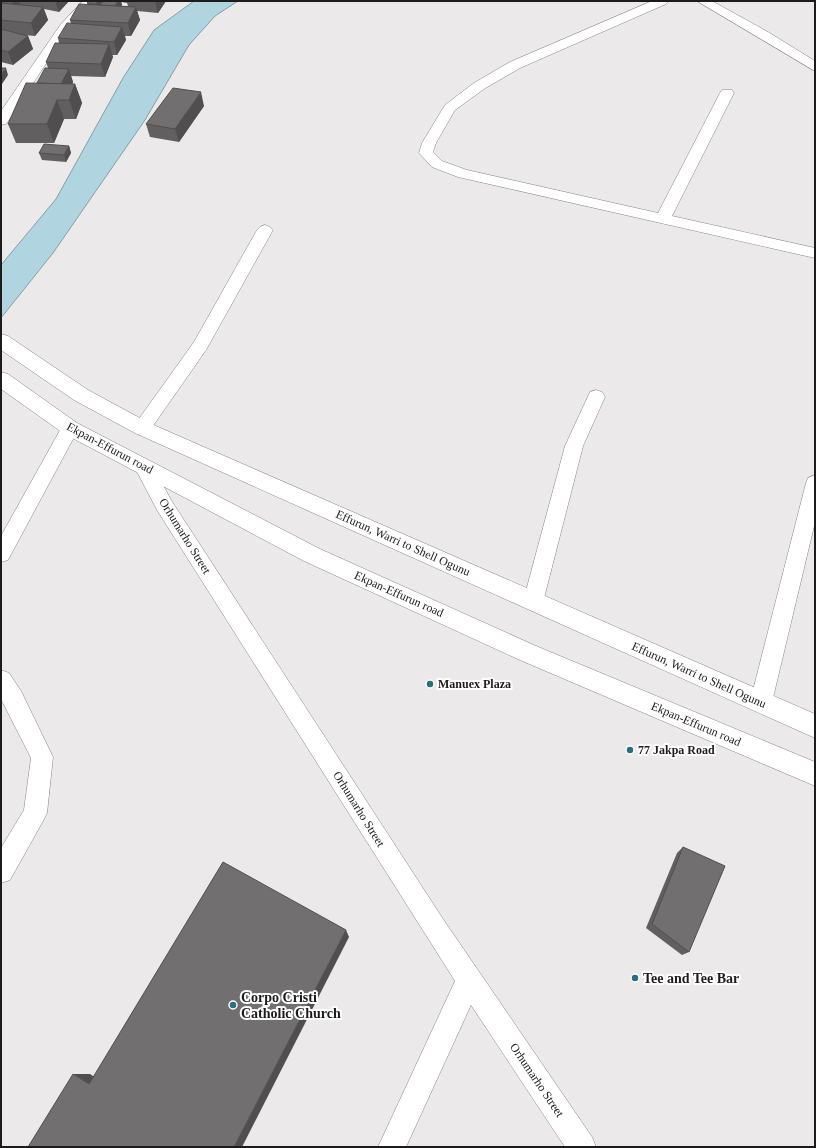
<svg xmlns="http://www.w3.org/2000/svg" width="816" height="1148" viewBox="0 0 816 1148" font-family="Georgia,serif">
<style>
.water{fill:#b1d5e0;stroke:#859da5}
.lines{fill:none;stroke-linecap:round;stroke-linejoin:round}
.street-casing{stroke:#888486;stroke-width:1}
.secondary-casing{stroke:#888486;stroke-width:1}
.street{fill:#fff;fill-rule:evenodd}
.secondary{fill:#fff;fill-rule:evenodd}
.wall{fill:#625f61;fill-rule:evenodd}
.shaded-wall{fill:#504e4f}
.building{fill:#726f71;stroke:#504e4f}
.poi-dot{fill:#2a6e7f;stroke:#fff;stroke-width:1.5}
.labels{text-anchor:middle;dominant-baseline:central;stroke-width:4;stroke-linejoin:round;paint-order:stroke}
.street-label{font-size:12px;fill:#1d1b1c;stroke:#fff}
.poi-label{font-size:12px;font-weight:bold;fill:#1d1b1c;stroke:#fff;text-anchor:start}
.near-poi-label{font-size:14px;font-weight:bold;fill:#1d1b1c;stroke:#fff;text-anchor:start}
</style>
<rect width="100%" height="100%" fill="#ece9eb"/>
<path class="water" d="M194,1H238L215,16L189,45L145,120L53,253L1,318V265L56,199L123,78L154,30Z"/>
<g class="lines">
<g class="street-casing">
<g id="street">
<path d="M83,1H96L69,29L6,124L1,125V111L61,24Z"/>
<path d="M652,1H668L666,4L520,68L484,89L455,110L436,143L433,152L442,161L467,170L658,213L720,93L722,90H732L734,93L672,216L815,248V258L458,177L432,167L419,153L422,143L445,105L474,83L510,62Z"/>
<path d="M697,1H712L768,32L815,61V71Z"/>
<path d="M265,225L270,227L273,230L206,350L148,433L142,435L136,433L133,428L136,423L194,342L257,230L260,227Z"/>
<path d="M596,390L602,392L605,397L583,446L543,602L540,608L533,611L526,608L523,602L565,446L590,392Z"/>
<path d="M70,421L76,423L79,428L8,560L1,562V536L64,423Z"/>
<path d="M143,459L150,461L171,500L443,919L592,1137L596,1147H565L471,1005L406,1147H378L455,981L157,510L134,466L136,461Z"/>
<path d="M815,475V522L772,702L769,709L761,712L753,709L750,702L806,483L808,478Z"/>
<path d="M1,670L9,673L21,691L53,757L47,813L43,821L10,880L1,883V848L24,810L31,758L1,699Z"/>
</g>
</g>
<g class="secondary-casing">
<g id="secondary">
<path d="M1,334L8,336L88,390L149,423L815,714V738L135,433L74,400L1,350Z"/>
<path d="M1,372L8,374L77,423L320,549L536,646L815,762V786L520,660L304,561L63,433L1,389Z"/>
</g>
</g>
<use href="#street" class="street"/>
<use href="#secondary" class="secondary"/>
</g>
<g class="wall">
<path d="M1,1H69L59,12L44,9L48,20L35,36L24,35L28,36L33,49L13,65L1,62Z"/>
<path d="M89,1H166L158,13L137,11L140,20L131,36H125L126,40L117,55H112L113,57L105,77L71,76L73,82L72,84H75L82,103L76,119H64L54,143H16L8,124L48,68L46,62L59,43L58,38L71,24L70,20L88,4L87,3ZM121,2L127,3L128,6H121L122,5Z"/>
<path d="M204,106L179,142L150,137L146,124Z"/>
<path d="M69,146L71,153L66,162L42,160L39,153Z"/>
<path d="M683,847L689,952L682,955L646,928L677,853Z"/>
</g>
<g class="shaded-wall">
<path d="M12,1H19L21,6L17,14Z"/>
<path d="M55,1H69L59,12Z"/>
<path d="M98,1H105L98,10L96,4Z"/>
<path d="M118,1H121L122,5L117,13L115,6Z"/>
<path d="M155,1H166L158,13Z"/>
<path d="M43,7L48,20L35,36L31,23Z"/>
<path d="M136,7L140,20L131,36L128,23Z"/>
<path d="M122,27L126,40L117,55L114,42Z"/>
<path d="M28,36L33,49L13,65L8,52Z"/>
<path d="M109,44L113,57L105,77L101,64Z"/>
<path d="M6,68L8,75L2,84L1,82V75Z"/>
<path d="M69,69L73,82L66,98L61,85Z"/>
<path d="M75,84L82,103L76,119L69,100Z"/>
<path d="M201,92L204,106L179,142L175,129Z"/>
<path d="M57,100L64,119L54,143L47,124Z"/>
<path d="M69,146L71,153L66,162L64,155Z"/>
<path d="M346,930L349,937L242,1147H234Z"/>
<path d="M73,1074H90L105,1084H89Z"/>
</g>
<g class="building">
<path d="M89,1H98L96,4L87,3Z"/>
<path d="M103,1H118L115,6L100,5Z"/>
<path d="M1,3L43,7L31,23L1,20Z"/>
<path d="M79,4L136,7L128,23L70,20Z"/>
<path d="M67,23L122,27L114,42L58,38Z"/>
<path d="M1,29L28,36L8,52L1,50Z"/>
<path d="M55,43L109,44L101,64L46,62Z"/>
<path d="M1,68H6L1,75Z"/>
<path d="M45,68L69,69L61,84L37,83Z"/>
<path d="M26,83L75,84L69,100H57L47,124H8Z"/>
<path d="M173,88L201,92L175,129L146,124Z"/>
<path d="M44,144L69,146L64,155L39,153Z"/>
<path d="M683,847L725,866L689,952L652,924Z"/>
<path d="M223,862L346,930L234,1147H28L73,1074L89,1084Z"/>
</g>
<g class="poi-dot">
<circle cx="430" cy="684" r="4"/>
<circle cx="630" cy="750" r="4"/>
<circle cx="635" cy="978" r="4"/>
<circle cx="233" cy="1005" r="4"/>
</g>
<g class="labels">
<g class="street-label">
<text transform="translate(110 448) rotate(28)">Ekpan-Effurun road</text>
<text transform="translate(185 536) rotate(58)">Orhumarho Street</text>
<text transform="translate(403 543) rotate(24)">Effurun, Warri to Shell Ogunu</text>
<text transform="translate(399 594) rotate(24)">Ekpan-Effurun road</text>
<text transform="translate(699 675) rotate(24)">Effurun, Warri to Shell Ogunu</text>
<text transform="translate(696 724) rotate(23)">Ekpan-Effurun road</text>
<text transform="translate(359 809) rotate(58)">Orhumarho Street</text>
<text transform="translate(537 1080) rotate(56)">Orhumarho Street</text>
</g>
<g class="poi-label">
<text x="438" y="684">Manuex Plaza</text>
<text x="638" y="750">77 Jakpa Road</text>
</g>
<g class="near-poi-label">
<text x="643" y="978">Tee and Tee Bar</text>
<text x="241" y="997">Corpo Cristi<tspan x="241" dy="16">Catholic Church</tspan></text>
</g>
</g>
<rect width="816" height="1148" fill="none" stroke="#1d1b1c" stroke-width="4"/>
</svg>
